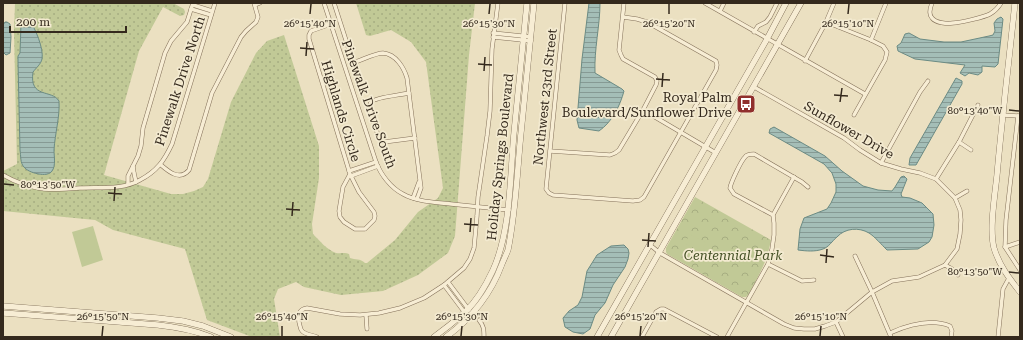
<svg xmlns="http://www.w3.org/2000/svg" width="1023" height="340" viewBox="0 0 1023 340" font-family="'Roboto Serif',serif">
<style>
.grass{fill:url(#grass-dots)}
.park{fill:url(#park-crowns)}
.pitch{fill:#c1c996}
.water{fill:url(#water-rules);stroke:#6b8b84}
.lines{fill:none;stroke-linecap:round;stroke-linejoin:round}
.street-casing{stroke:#84715a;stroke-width:4.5}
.secondary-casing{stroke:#65523d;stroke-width:6}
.street{stroke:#f7edd4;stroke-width:3.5}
.secondary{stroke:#f7edd4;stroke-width:5.5}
.ticks{fill:none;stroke:#34291d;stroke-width:1.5}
.labels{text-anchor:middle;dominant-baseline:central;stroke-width:3.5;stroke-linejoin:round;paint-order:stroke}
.street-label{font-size:13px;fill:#34291d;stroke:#f3ead0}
.poi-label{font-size:13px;fill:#34291d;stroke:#f3ead0;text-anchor:end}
.park-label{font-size:13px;font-style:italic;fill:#445025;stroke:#f3ead0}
.ticks-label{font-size:10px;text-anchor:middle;fill:#34291d;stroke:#f3ead0;stroke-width:3.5;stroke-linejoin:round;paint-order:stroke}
</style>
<defs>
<pattern id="grass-dots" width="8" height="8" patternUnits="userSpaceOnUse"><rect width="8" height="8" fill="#c1c996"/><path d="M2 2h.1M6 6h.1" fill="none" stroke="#a6ad81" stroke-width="1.8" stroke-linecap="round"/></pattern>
<pattern id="park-crowns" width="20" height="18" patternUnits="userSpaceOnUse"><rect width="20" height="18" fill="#c1c996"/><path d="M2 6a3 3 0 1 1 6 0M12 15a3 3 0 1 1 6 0" fill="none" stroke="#a6ad81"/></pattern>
<pattern id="water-rules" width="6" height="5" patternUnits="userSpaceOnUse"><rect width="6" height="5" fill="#a4beb7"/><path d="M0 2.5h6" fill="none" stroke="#869a94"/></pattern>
</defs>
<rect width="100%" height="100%" fill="#ebe0c1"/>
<path class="grass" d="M15,3H173L184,9L185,12L184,15L180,16L163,7L139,51L104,175L171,194H183L194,191L203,187L208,179L231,102L256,53L267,41L284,35L319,146V178L312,224L313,234C319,240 327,250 336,253C341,254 345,252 349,254L350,258C355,260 360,258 365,263H367L395,240L418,212L438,198L443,188L426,62L411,42L391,30L370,36L366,35L356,3H475L469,55L455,236L448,253L418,275L383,291L341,295L304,287L296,282L278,289L274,299L280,337H252L207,320L185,249L113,230L95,220L3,211V171L17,164L14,32Z"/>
<path class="park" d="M695,197L771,240C767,262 759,275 749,294L746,297H742L667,254L666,252V248Z"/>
<g class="pitch">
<path d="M93,226L103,260L82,267L72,232Z"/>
<path d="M690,234L706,243L701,252L685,243Z"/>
</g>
<g class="water">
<path d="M589,3H600C600,26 594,49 595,73L622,89L624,91C620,106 612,122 599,131L579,128L577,120L582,59Z"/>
<path d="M1001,17L1003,19L998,64L995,67L982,66V72L978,75L969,73L965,76L960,73L965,65L915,59L898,51L897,46L901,43L905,34L909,33L920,39L944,42H961L989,36L993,35L995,31L994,23L997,19Z"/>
<path d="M26,19L29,20C35,27 44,49 42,59C41,64 36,68 33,72C29,99 52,89 59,101C60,117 55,133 54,150C54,156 56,166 52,171C48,178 28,173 24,167C20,163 21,156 20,150L18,62V56L20,53L21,24L22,22Z"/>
<path d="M5,22H7L10,24L11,37L10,53L6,55L3,52V25Z"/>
<path d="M956,78L962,81V84L916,165H909L910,158Z"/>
<path d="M774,127L825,156L842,171L863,186L878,190L892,191L895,187L901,177L904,176L907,179L901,194L902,197L910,198L922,203L933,214L934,225L932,237L929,242L918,249L887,250C882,245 874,236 869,233C859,227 845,228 837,237C832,241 829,247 823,249C815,252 806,251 798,250L800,229L804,218L827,209L831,203L836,192V184L832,173L824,164L769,133L770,129Z"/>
<path d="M624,245L628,249L629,253L628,259L625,267L613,285L605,303L595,315L590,329L583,334L573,332L565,327L563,318L569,311L578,305L582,297L587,271L597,255L611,246Z"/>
</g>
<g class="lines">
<g class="street-casing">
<g id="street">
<path d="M324,3L376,162C381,175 391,188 403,194C417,202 435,202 451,204C470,206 490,208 509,210"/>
<path d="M334,3L352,59L355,62C362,60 376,53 383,53C396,54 404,68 407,78L421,188L417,199"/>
<path d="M565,3L546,189L549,193L553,195L633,201L640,200L644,197L716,70L717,65L716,61L647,22L637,19L623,17"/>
<path d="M705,3L865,94"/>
<path d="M932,3C930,8 928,14 932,18C936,23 947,24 953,23C959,23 985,17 990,14C995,11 998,8 1001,3"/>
<path d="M193,5L212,11"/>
<path d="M255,5L260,3"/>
<path d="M191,9L211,15"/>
<path d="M720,11L724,3"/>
<path d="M826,22L871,40"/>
<path d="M331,24L311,31L309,35V39L350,174L359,192L374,212L375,216L374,220L365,229H355L344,222L340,217L339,211L343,187L350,174"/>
<path d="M754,32L758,26L766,22L770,17L777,3"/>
<path d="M493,33L531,37"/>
<path d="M493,37L531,41"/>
<path d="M805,61L826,22L834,3"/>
<path d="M409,93C401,95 376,97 371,102C370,104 370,106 369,108L379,138L381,141L384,142L415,138"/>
<path d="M643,110L716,153"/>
<path d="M854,115L885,60L887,52L883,46L871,40L886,3"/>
<path d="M1003,115L1019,116"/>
<path d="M1018,116L1006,220L1005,247L1020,270"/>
<path d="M959,142L971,150"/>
<path d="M550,151L610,155L615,153L619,150L643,110L656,85L657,81L655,77L623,59L621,55L619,50L624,3"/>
<path d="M881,163L920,92L928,81"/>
<path d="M161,165C169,172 180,181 189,170L212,93L241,37L246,31L256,22L258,17L254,3"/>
<path d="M133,166L134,173L136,182"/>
<path d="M349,171L376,162"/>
<path d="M3,175C15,182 29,187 44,189C56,190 68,189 80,188C100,187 123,190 140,180C157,171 164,161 172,144L215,3"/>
<path d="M351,176L378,166"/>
<path d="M936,179L959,142L978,105"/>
<path d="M128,184V176L138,156L141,146L143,128L165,53L171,41L187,22L193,3"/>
<path d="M413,198L419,182"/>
<path d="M955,198L967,191"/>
<path d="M773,215L734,194L730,188C731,182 741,161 745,157C747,154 751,154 754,154L802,182L808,187"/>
<path d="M650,245L660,253L784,324L794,328L804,329H815L825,326L836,322L872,292L892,281L919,277L945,265L957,249L960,234L961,220L960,210L955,198L936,179L920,173L901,169L881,163L860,150L844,138L754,87"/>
<path d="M1005,247L1020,242"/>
<path d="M855,256L872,292L891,337"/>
<path d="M768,264L802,281L814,280"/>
<path d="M945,265L952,269L958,275"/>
<path d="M448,282L469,310"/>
<path d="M444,285L465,313"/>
<path d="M366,315L367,329"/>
<path d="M479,320C484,326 484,330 484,337"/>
<path d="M836,322L843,337"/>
<path d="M890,333C908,325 930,318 950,326L952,331L951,337"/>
<path d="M317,337C313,335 306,335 302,331C300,329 300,325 299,322C298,315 299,309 307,308L340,314L360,315L379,313L400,308L424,298L444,285L464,268L470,259L474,248L477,216L478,197L487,136L490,111L492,49L498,3"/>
<path d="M642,337L656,312L661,309H664L717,337"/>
<path d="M727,337L768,264L772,249L774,235V223L773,215L794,177"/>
<path d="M998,337L1003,289L1009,278"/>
</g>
</g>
<g class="secondary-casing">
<g id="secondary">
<path d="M1015,3C1009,60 1002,118 997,175C995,195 989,229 994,248C999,265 1009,278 1020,292"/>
<path d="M3,306L158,318L183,321L203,326L231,337"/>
<path d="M3,313L158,325C176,327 194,330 211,337"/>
<path d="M434,337C445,329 455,321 465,312C477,301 486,285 493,270C511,230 510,176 514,133C518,89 523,46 527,3"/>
<path d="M446,337C472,318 491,294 502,264C504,259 506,255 508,250C516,211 517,172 521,133C525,89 530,46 534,3"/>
<path d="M597,337L767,39L786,3"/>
<path d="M611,337L801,3"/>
</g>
</g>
<use href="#street" class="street"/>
<use href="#secondary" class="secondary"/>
</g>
<path class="ticks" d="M310,14L311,4M489,14L490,4M669,14V4M848,14L849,4M300,48L314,49M306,56L307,42M478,64L492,65M484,71L485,57M656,79L670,80M662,87L663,73M834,95L848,96M840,102L842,88M1009,110L1019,111M4,184L14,185M108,193L122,194M114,201L115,187M286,209L300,210M292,216L293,202M464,224L478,225M470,232L471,218M642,240L656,241M648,247L649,233M820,255L834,257M826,263L827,249M1009,272L1019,273M102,336L103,326M282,336V326M461,336L462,326M640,336L641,326M820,336L821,326"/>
<defs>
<g id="bus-square" transform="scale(1)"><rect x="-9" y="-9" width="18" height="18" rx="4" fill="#902f2d" stroke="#f3ead0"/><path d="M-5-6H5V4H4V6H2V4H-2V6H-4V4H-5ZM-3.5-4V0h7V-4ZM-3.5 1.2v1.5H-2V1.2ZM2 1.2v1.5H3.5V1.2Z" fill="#fff"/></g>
</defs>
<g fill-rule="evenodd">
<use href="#bus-square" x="746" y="104"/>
</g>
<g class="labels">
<g class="street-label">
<text transform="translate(180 81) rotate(-72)">Pinewalk Drive North</text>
<text transform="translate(545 97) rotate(-84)">Northwest 23rd Street</text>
<text transform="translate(369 104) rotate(70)">Pinewalk Drive South</text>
<text transform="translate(341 111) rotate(73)">Highlands Circle</text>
<text transform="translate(849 130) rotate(30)">Sunflower Drive</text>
<text transform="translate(500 157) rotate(-84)">Holiday Springs Boulevard</text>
</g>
<g class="poi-label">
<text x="732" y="97">Royal Palm<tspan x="732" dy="15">Boulevard/Sunflower Drive</tspan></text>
</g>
<g class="park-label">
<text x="733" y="255">Centennial Park</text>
</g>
</g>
<g class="ticks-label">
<text x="310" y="27">26°15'40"N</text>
<text x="489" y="27">26°15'30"N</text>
<text x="669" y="27">26°15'20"N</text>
<text x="848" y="27">26°15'10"N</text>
<text x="975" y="114">80°13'40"W</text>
<text x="48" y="188">80°13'50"W</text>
<text x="975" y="275">80°13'50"W</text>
<text x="103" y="320">26°15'50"N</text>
<text x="282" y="320">26°15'40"N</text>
<text x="462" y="320">26°15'30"N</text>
<text x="641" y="320">26°15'20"N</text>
<text x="821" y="320">26°15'10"N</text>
</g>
<rect width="1023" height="340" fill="none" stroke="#34291d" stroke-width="8"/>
<path d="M10 26v6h116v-6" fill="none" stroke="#34291d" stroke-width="2"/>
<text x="16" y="26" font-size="12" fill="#34291d" stroke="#f3ead0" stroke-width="3" paint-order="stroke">200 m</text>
</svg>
